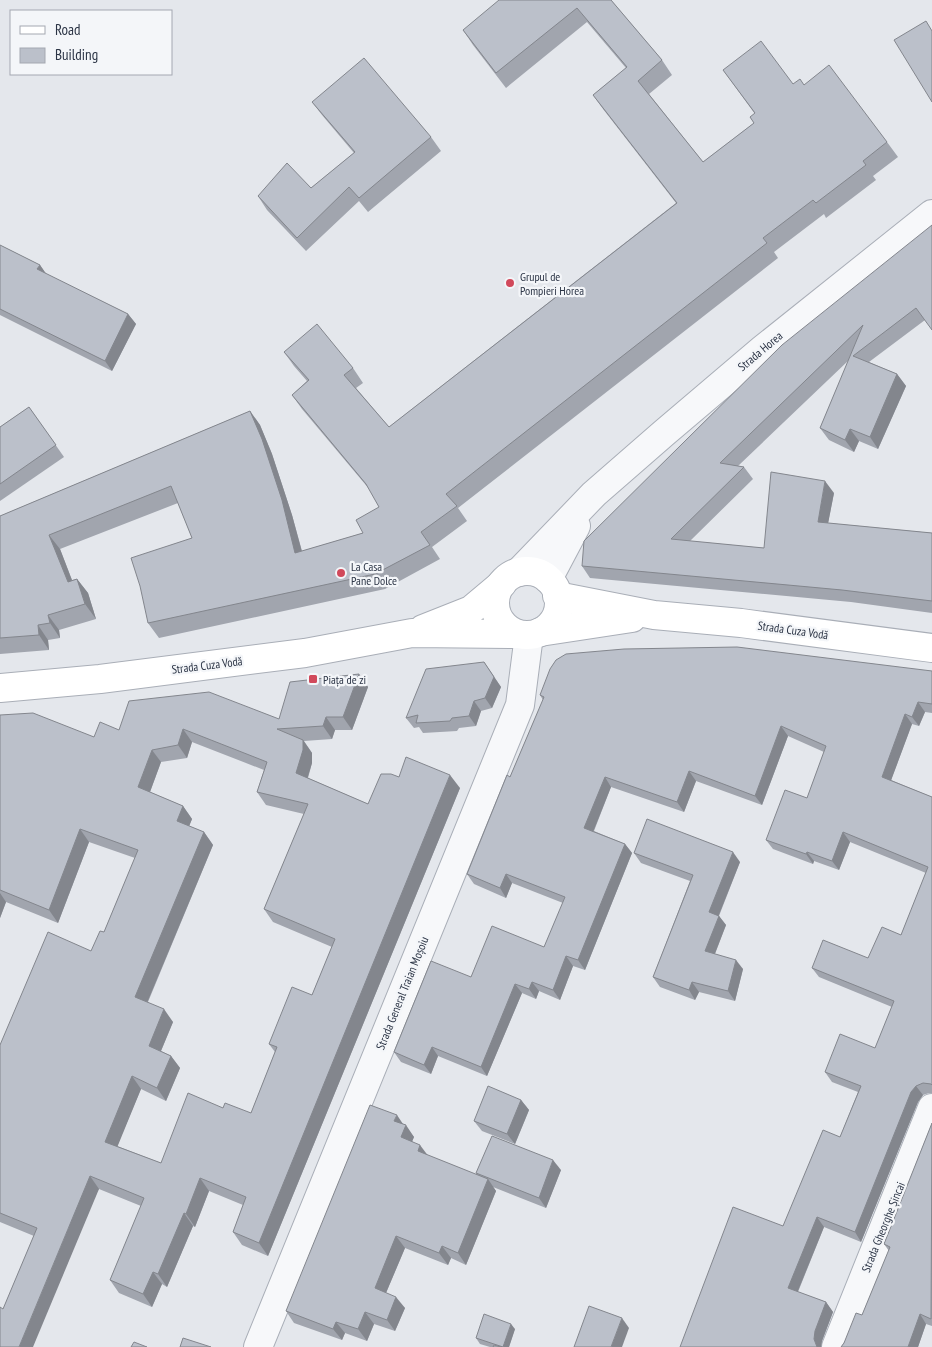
<svg xmlns="http://www.w3.org/2000/svg" width="932" height="1347" viewBox="0 0 932 1347" font-family="'PT Sans Narrow',sans-serif">
<style>
.lines{fill:none;stroke-linecap:round;stroke-linejoin:round}
.street-casing{stroke:#a9aeb7;stroke-width:30}
.secondary-casing{stroke:#a9aeb7;stroke-width:30}
.street{stroke:#f7f8fa;stroke-width:28}
.secondary{stroke:#fff;stroke-width:28}
.wall{fill:#a1a5ae;fill-rule:evenodd}
.shaded-wall{fill:#83868d}
.building{fill:#bbc0ca;stroke:#83868d;fill-rule:evenodd}
.poi-dot{fill:#d1495b;stroke:#f4f6f9;stroke-width:2}
.labels{text-anchor:middle;dominant-baseline:central;stroke-width:4.5;stroke-linejoin:round;paint-order:stroke}
.poi-label{font-size:12px;fill:#2b3445;stroke:#f4f6f9;text-anchor:start}
.street-label{font-size:12px;fill:#2b3445;stroke:#f4f6f9}
</style>
<rect width="100%" height="100%" fill="#e4e7ec"/>
<g class="lines">
<g class="street-casing">
<g id="street">
<path d="M519,572L594,494L664,433L763,349L932,214"/>
<path d="M548,579L576,526"/>
<path d="M258,1347L520,705L529,635"/>
<path d="M836,1347L932,1108"/>
</g>
</g>
<g class="secondary-casing">
<g id="secondary">
<circle cx="527" cy="603" r="32"/>
<path d="M557,596L654,615L741,623L932,648"/>
<path d="M423,629L471,610L502,584"/>
<path d="M540,632L632,618"/>
<path d="M0,688L100,679L305,653L412,633L517,634"/>
</g>
</g>
<use href="#street" class="street"/>
<use href="#secondary" class="secondary"/>
</g>
<g class="wall">
<path d="M611,0L662,60L672,75L649,94L703,162L754,123L750,117L755,114L723,70L793,84L804,85L887,142L898,157L873,176L876,180L826,218L824,214L774,252L778,258L458,508L467,521L432,547L440,559L385,589L159,638L148,623L192,538L178,503L60,549L72,580L77,579L88,593L96,619L59,630L60,638L48,640L49,650L0,654V516L250,411L260,425L272,454L292,515L302,551L363,533L379,507L370,490L302,409L292,395L307,381L294,366L284,352L353,368L363,383L356,388L389,427L676,203L603,109L593,95L626,68L587,22L506,88L473,45L463,30Z"/>
<path d="M312,102L431,137L441,151L368,212L359,201L306,251L267,210L258,196L311,188L354,153L322,115Z"/>
<path d="M932,225L925,320L869,362L897,374L906,386L878,449L859,441L854,452L829,440L820,428L849,360L738,466L744,467L753,479L690,541L764,548L834,493L828,523L932,533V613L851,602L590,578L582,566Z"/>
<path d="M0,245L40,265L46,274L128,314L136,324L112,371L0,315Z"/>
<path d="M29,407L64,457L0,501V427Z"/>
<path d="M484,662L501,687L492,708L481,711L476,726L459,728L457,731L423,733L419,727L414,728L406,718Z"/>
<path d="M932,671V713L925,712L919,726L912,724L891,780L932,797V1093H929L923,1095L918,1102L861,1242L824,1227L798,1292L826,1302L833,1312L822,1341L821,1347H680L783,1226L840,1137L858,1092L832,1082L825,1072L875,1048L892,1007L819,977L812,968L868,958L901,935L926,873L850,842L839,870L814,861L813,864L773,849L766,840L807,798L824,752L788,736L762,805L696,781L684,812L611,787L594,831L625,844L632,853L585,970L573,966L560,1000L539,991L536,999L522,993L487,1076L438,1056L431,1074L401,1062L394,1052L471,977L544,947L563,903L512,883L506,898L474,884L467,874L510,777L543,700L540,695Z"/>
<path d="M359,674L368,687L352,730H335L332,739L304,741L312,753V763L308,778L368,804L399,777L460,788L268,1256L242,1245L233,1232L243,1205L209,1191L195,1227L193,1226L167,1287L162,1284L152,1307L119,1293L110,1280L141,1206L99,1189L3,1309L34,1236L0,1222V1045L91,951L104,932L135,858L89,842L58,923L6,902L0,918V715L94,737L119,730L279,719ZM192,742L264,770L257,792L266,805L304,814L264,909L273,922L332,947L312,995L269,1044L275,1052L251,1113L223,1108L161,1163L117,1146L141,1089L166,1101L180,1068L171,1056L161,1051L173,1022L148,1002L213,845L204,832L189,826L192,819L183,806L150,792L161,762L187,758Z"/>
<path d="M634,853L740,862L719,916L726,925L715,954L743,969L735,1001L699,992L695,1000L660,987L653,977L690,881L641,863Z"/>
<path d="M521,1100L529,1110L515,1144L482,1131L474,1121Z"/>
<path d="M932,1123V1326L926,1324L918,1347H841L862,1315L889,1251L884,1244Z"/>
<path d="M403,1124L414,1137L412,1141L427,1155L477,1175L476,1173L561,1170L546,1208L493,1187L496,1191L466,1265L451,1258L448,1265L405,1248L386,1293L405,1308L395,1331L374,1324L367,1341L345,1333L342,1340L294,1323L286,1311Z"/>
<path d="M515,1329L509,1347H490L480,1344L476,1338Z"/>
</g>
<g class="shaded-wall">
<path d="M40,265L47,275L37,269Z"/>
<path d="M128,314L136,324L112,371L105,361Z"/>
<path d="M897,374L906,386L878,449L870,437Z"/>
<path d="M250,411L260,425L272,454L292,515L306,567L295,553Z"/>
<path d="M850,429L859,441L854,452L845,440Z"/>
<path d="M825,481L834,493L826,534L818,522Z"/>
<path d="M49,535L60,549L78,596L68,582Z"/>
<path d="M77,579L88,593L96,619L85,604Z"/>
<path d="M48,615L59,630L60,638L50,623Z"/>
<path d="M38,625L48,640L49,650L39,635Z"/>
<path d="M484,662L501,687L492,708L485,698Z"/>
<path d="M359,674L368,687L352,730L343,717Z"/>
<path d="M474,701L481,711L476,726L469,716Z"/>
<path d="M918,702L925,712L919,726L912,717Z"/>
<path d="M905,714L912,724L889,786L882,777Z"/>
<path d="M326,717L335,730L332,739L323,726Z"/>
<path d="M781,726L788,736L762,805L755,796Z"/>
<path d="M183,729L192,742L187,758L178,745Z"/>
<path d="M303,740L312,753V763L305,786L296,773Z"/>
<path d="M152,750L161,762L147,800L138,787Z"/>
<path d="M689,771L696,781L684,812L677,802Z"/>
<path d="M450,775L460,788L268,1256L259,1243Z"/>
<path d="M605,777L611,787L591,837L584,828Z"/>
<path d="M183,806L192,819L186,834L177,821Z"/>
<path d="M80,829L89,842L58,923L49,910Z"/>
<path d="M204,832L213,845L144,1010L135,997Z"/>
<path d="M843,832L850,842L839,870L832,861Z"/>
<path d="M625,844L632,853L585,970L578,960Z"/>
<path d="M733,852L740,862L716,922L709,912Z"/>
<path d="M807,852L814,861L813,864L806,854Z"/>
<path d="M506,874L512,883L506,898L500,888Z"/>
<path d="M0,893L6,902L0,918Z"/>
<path d="M719,916L726,925L712,961L705,951Z"/>
<path d="M566,956L573,966L560,1000L553,990Z"/>
<path d="M736,960L743,969L735,1001L728,991Z"/>
<path d="M532,982L539,991L536,999L529,989Z"/>
<path d="M692,982L699,992L695,1000L689,990Z"/>
<path d="M515,984L522,993L487,1076L481,1067Z"/>
<path d="M164,1009L173,1022L158,1058L149,1046Z"/>
<path d="M432,1047L438,1056L431,1074L424,1065Z"/>
<path d="M171,1056L180,1068L166,1101L157,1088Z"/>
<path d="M132,1076L141,1089L114,1155L105,1142Z"/>
<path d="M916,1086L923,1095L918,1102L861,1242L855,1232L911,1092Z"/>
<path d="M521,1100L529,1110L515,1144L507,1134Z"/>
<path d="M397,1115L405,1127L406,1125L414,1137L409,1149L401,1137L394,1121Z"/>
<path d="M420,1145L429,1157L418,1151Z"/>
<path d="M553,1160L561,1170L546,1208L539,1198Z"/>
<path d="M90,1176L99,1189L33,1347H19Z"/>
<path d="M200,1178L209,1191L195,1227L186,1214Z"/>
<path d="M488,1179L496,1191L466,1265L458,1253Z"/>
<path d="M184,1213L193,1226L167,1287L158,1274Z"/>
<path d="M817,1217L824,1227L795,1298L788,1288Z"/>
<path d="M396,1236L405,1248L383,1300L375,1288Z"/>
<path d="M442,1246L451,1258L448,1265L439,1253Z"/>
<path d="M153,1272L162,1284L152,1307L143,1294Z"/>
<path d="M396,1297L405,1308L395,1331L387,1320Z"/>
<path d="M826,1302L833,1312L822,1341L821,1347H817L814,1339L815,1331Z"/>
<path d="M365,1312L374,1324L367,1341L358,1329Z"/>
<path d="M920,1314L926,1324L918,1347H908Z"/>
<path d="M622,1318L629,1328L622,1347H611Z"/>
<path d="M336,1322L345,1333L342,1340L333,1329Z"/>
<path d="M511,1324L515,1329L509,1347H503Z"/>
</g>
<g class="building">
<path d="M499,0H611L662,60L638,81L703,162L754,123L750,117L755,113L723,70L761,41L793,84L800,79L804,85L829,65L887,142L863,161L866,165L816,203L813,200L763,238L767,243L446,494L457,506L421,532L430,545L375,574L148,623L140,586L131,558L192,538L171,486L49,535L68,582L77,579L85,604L48,615L50,623L38,625L39,635L0,638V516L250,411L262,439L282,500L295,553L363,533L356,520L379,507L366,484L292,395L309,380L284,352L317,324L353,368L344,375L389,427L677,203L593,95L627,67L577,8L496,73L463,30Z"/>
<path d="M926,21L932,31V102L894,40Z"/>
<path d="M364,58L431,137L359,198L349,187L297,238L258,196L287,163L311,188L355,152L312,102Z"/>
<path d="M932,225V330L916,308L853,356L897,374L870,437L850,429L845,440L820,428L863,325L720,463L744,467L671,539L764,548L771,472L825,481L818,522L932,533V601L842,590L582,566L584,541L782,345Z"/>
<path d="M0,245L40,265L37,269L128,314L105,361L0,309Z"/>
<path d="M29,407L56,445L0,484V427Z"/>
<path d="M737,647L932,671V704L918,702L912,717L905,714L882,777L932,797V1085L931,1084L923,1083L916,1086L911,1092L855,1232L817,1217L788,1288L826,1302L815,1331L814,1339L817,1347H680L733,1207L783,1226L823,1130L840,1137L861,1086L825,1072L840,1034L875,1048L894,1001L812,968L823,940L868,958L882,927L901,935L928,867L843,832L832,861L807,852L806,854L766,840L785,790L807,798L826,746L781,726L755,796L689,771L677,802L605,777L584,828L625,844L578,960L566,956L553,990L532,982L529,989L515,984L481,1067L432,1047L424,1065L394,1052L431,961L471,977L492,926L544,947L565,897L506,874L500,888L467,874L507,775L510,777L544,697L540,695L550,669L556,660L566,654L624,649Z"/>
<path d="M484,662L494,677L485,698L474,701L469,716L452,718L450,721L416,723L418,715L406,718L426,669Z"/>
<path d="M359,674L343,717H326L323,726L277,729L303,740V750L296,773L368,804L381,774H391L399,777L406,757L450,775L259,1243L233,1232L246,1197L200,1178L186,1214L184,1213L158,1274L153,1272L143,1294L110,1280L144,1198L90,1176L19,1347H0V1307L3,1309L37,1228L0,1213V1045L48,932L91,951L100,931L104,932L138,850L80,829L49,910L0,890V715L33,713L94,737L100,722L119,730L129,701L209,692L279,719L290,682ZM183,729L267,762L257,792L308,804L264,909L335,939L312,995L292,987L269,1044L277,1047L251,1113L225,1103L223,1108L188,1093L161,1163L105,1142L132,1076L157,1088L171,1056L149,1046L164,1009L135,997L204,832L177,821L183,806L138,787L152,750L178,745Z"/>
<path d="M647,819L733,852L709,912L719,916L705,951L736,960L728,991L692,982L689,990L653,977L693,875L634,853Z"/>
<path d="M488,1086L521,1100L507,1134L474,1121Z"/>
<path d="M370,1105L397,1115L394,1121L406,1125L401,1137L420,1145L418,1151L488,1179L458,1253L442,1246L439,1253L396,1236L375,1288L396,1297L387,1320L365,1312L358,1329L336,1322L333,1329L286,1311Z"/>
<path d="M932,1123L931,1319L920,1314L908,1347H841L844,1343L856,1313L862,1315L890,1247L884,1244Z"/>
<path d="M492,1136L553,1160L539,1198L476,1173Z"/>
<path d="M589,1306L622,1318L611,1347H574Z"/>
<path d="M484,1314L511,1324L503,1347L476,1338Z"/>
<path d="M183,1338L211,1347H180Z"/>
<path d="M134,1342L147,1347H131Z"/>
<path d="M494,1345L501,1347H493Z"/>
</g>
<g class="poi-dot">
<circle cx="510" cy="283" r="5"/>
<circle cx="341" cy="573" r="5"/>
<rect x="308" y="674" width="10" height="10" rx="2.5"/>
</g>
<g class="labels">
<g class="poi-label">
<text x="520" y="276">Grupul de<tspan x="520" dy="14">Pompieri Horea</tspan></text>
<text x="351" y="566">La Casa<tspan x="351" dy="14">Pane Dolce</tspan></text>
<text x="323" y="679">Piața de zi</text>
</g>
<g class="street-label">
<text transform="translate(760 351) rotate(-40)">Strada Horea</text>
<text transform="translate(793 630) rotate(8)">Strada Cuza Vodă</text>
<text transform="translate(207 665) rotate(-7)">Strada Cuza Vodă</text>
<text transform="translate(402 993) rotate(-68)">Strada General Traian Moșoiu</text>
<text transform="translate(883 1227) rotate(-68)">Strada Gheorghe Șincai</text>
</g>
</g>
<rect x="10" y="10" width="162" height="65" fill="#f4f6f9" stroke="#a4a8b1"/>
<rect x="20" y="26" width="25" height="8" fill="#ffffff" stroke="#a4a8b1"/>
<text x="55" y="35" font-size="15" fill="#2b3445">Road</text>
<rect x="20" y="48" width="25" height="15" fill="#bbc0ca" stroke="#a4a8b1"/>
<text x="55" y="60" font-size="15" fill="#2b3445">Building</text>
</svg>
